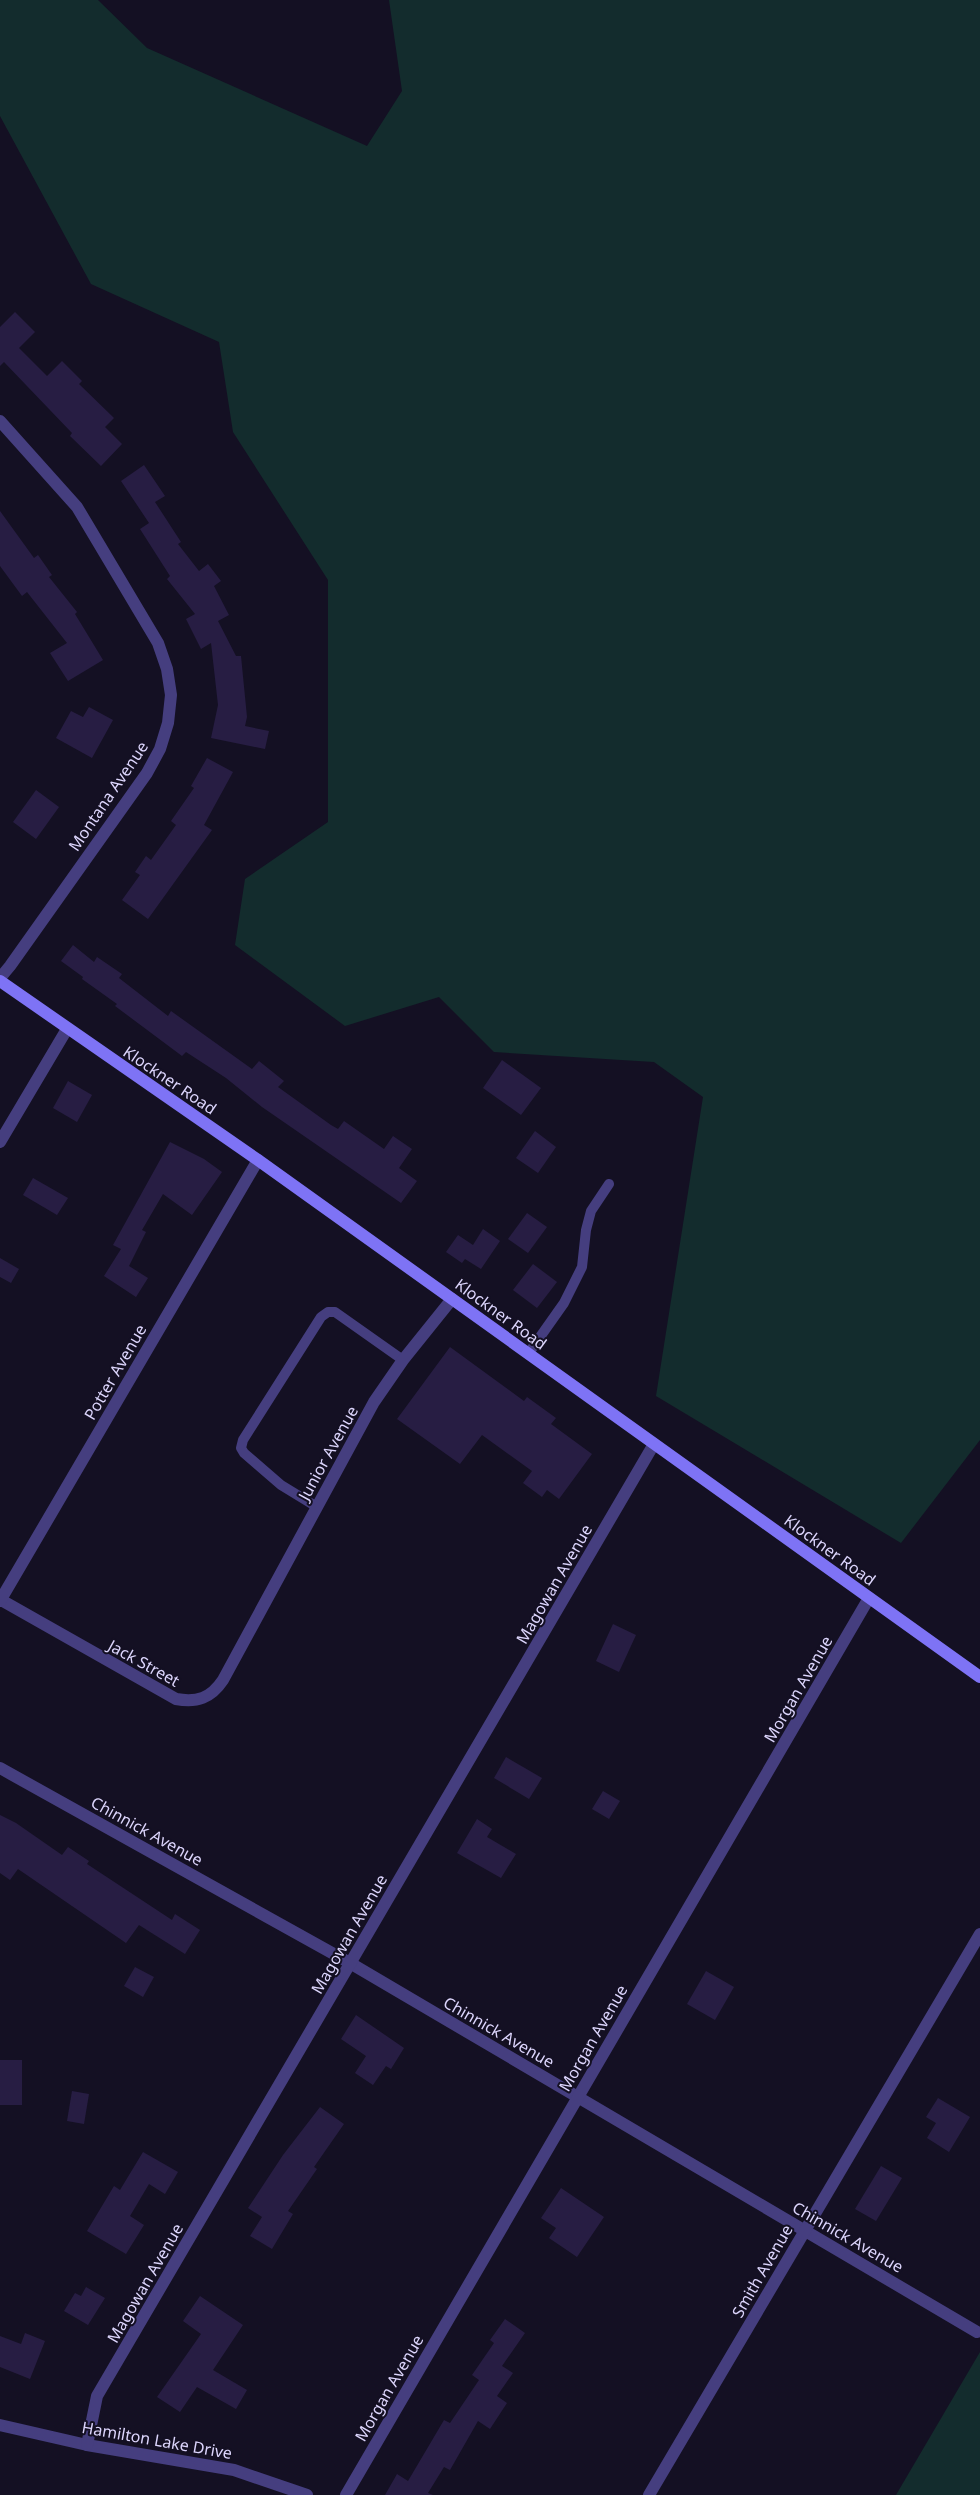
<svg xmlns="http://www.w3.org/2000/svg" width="980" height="2495" viewBox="0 0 980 2495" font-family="'Noto Sans',sans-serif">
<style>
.green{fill:#132c2d}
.building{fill:#271d43}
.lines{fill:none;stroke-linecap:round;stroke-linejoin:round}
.lane{stroke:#453e7f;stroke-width:10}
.street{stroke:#453e7f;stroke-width:12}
.secondary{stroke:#7e73f5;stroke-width:12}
.labels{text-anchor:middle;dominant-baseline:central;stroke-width:4;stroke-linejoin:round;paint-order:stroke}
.street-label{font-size:16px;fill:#dcd5fc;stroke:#141023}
</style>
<rect width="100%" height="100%" fill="#141023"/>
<g class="green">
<path d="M0,0H98L147,48L367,146L402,91L389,0H980V1440L901,1543L656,1396L703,1097L654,1062L494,1052L439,997L345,1026L235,945L245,879L328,822V580L233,432L219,342L91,284L0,116Z"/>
<path d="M980,2352V2495H896Z"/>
</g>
<g class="building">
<path d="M15,312L35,332L19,348L47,376L62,361L82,381L79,384L114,418L105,427L122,444L101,466L70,436L72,433L4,362L0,366V327Z"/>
<path d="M144,465L165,496L155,502L181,542L178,544L199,571L208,564L221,581L214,586L229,615L218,621L236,656H241L247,717L245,726L269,731L265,749L211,738L218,705L211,643L201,649L186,619L195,614L167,579L170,576L140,529L149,523L121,481Z"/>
<path d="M0,511L34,558L38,555L52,575L49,577L77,612L75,614L103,660L68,681L50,653L67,643L27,592L22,596L0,566Z"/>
<path d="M89,707L113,720L92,758L56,738L71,711L83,717Z"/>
<path d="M207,758L233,772L204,825L212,830L148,919L122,900L140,875L135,872L146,856L151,860L176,825L171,821L194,788L191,786Z"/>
<path d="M36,790L59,807L36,839L13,822Z"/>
<path d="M73,945L94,962L97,957L122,974L119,978L168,1016L171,1011L252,1069L259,1061L284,1081L278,1087L331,1125L338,1129L344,1121L384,1149L393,1136L412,1149L399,1168L417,1181L401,1203L262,1107L226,1078L186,1052L182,1056L115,1006L117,1004L82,979L83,977L61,961Z"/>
<path d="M502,1060L541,1088L521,1115L483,1088Z"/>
<path d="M68,1081L92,1095L77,1122L53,1108Z"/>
<path d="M535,1131L556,1147L538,1173L516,1158Z"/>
<path d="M170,1142L204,1159L222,1172L192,1215L163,1194L142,1230L146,1232L129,1266L148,1278L136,1297L104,1276L121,1249L113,1245Z"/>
<path d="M33,1178L68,1198L57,1215L23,1195Z"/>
<path d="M527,1213L547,1227L528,1253L508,1239Z"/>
<path d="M483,1229L500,1241L481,1269L465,1259L462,1263L446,1252L458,1235L473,1245Z"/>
<path d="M0,1258L19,1269L11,1283L0,1277Z"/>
<path d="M533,1264L557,1282L537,1308L513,1290Z"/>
<path d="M450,1347L524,1401L527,1397L556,1418L551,1424L592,1454L559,1499L547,1490L542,1497L523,1483L532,1471L482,1435L460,1464L397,1419Z"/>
<path d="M613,1624L636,1635L619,1672L596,1661Z"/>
<path d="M506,1757L542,1778L529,1799L494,1778Z"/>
<path d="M603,1791L620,1801L609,1819L592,1809Z"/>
<path d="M0,1815L16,1823L62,1855L68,1847L89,1861L87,1864L172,1920L175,1914L200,1930L185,1954L139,1925L126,1943L18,1869L10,1880L0,1873Z"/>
<path d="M477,1819L492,1829L487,1837L516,1854L501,1878L457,1853Z"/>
<path d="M135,1967L154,1977L143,1997L124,1986Z"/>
<path d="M706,1971L734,1987L715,2020L687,2004Z"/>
<path d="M356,2015L404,2048L391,2069L386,2066L373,2085L355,2073L366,2056L341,2039Z"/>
<rect x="0" y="2060" width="22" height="45"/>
<path d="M72,2091L89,2094L84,2124L67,2121Z"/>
<path d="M938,2098L970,2117L949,2152L927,2138L936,2123L926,2117Z"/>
<path d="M320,2107L344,2124L314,2167L317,2169L288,2211L293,2214L272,2249L250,2236L262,2217L248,2208L283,2155Z"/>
<path d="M143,2152L178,2172L165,2194L149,2184L130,2216L144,2225L126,2254L87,2231L114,2186L120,2190Z"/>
<path d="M881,2166L902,2178L876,2221L855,2209Z"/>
<path d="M561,2188L604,2217L577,2257L549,2238L556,2228L541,2218Z"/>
<path d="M86,2287L105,2298L88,2325L64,2311L75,2293L81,2296Z"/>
<path d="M200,2296L243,2325L213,2370L247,2390L236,2409L197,2387L180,2412L157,2397L201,2334L183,2321Z"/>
<path d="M505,2319L525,2333L502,2366L513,2373L497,2396L507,2403L490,2429L478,2421L450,2470L444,2467L428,2493L433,2495H385L397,2474L408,2481L444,2420L450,2423L479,2380L472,2375L494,2343L490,2340Z"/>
<path d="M25,2333L45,2341L30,2379L0,2367V2336L21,2344Z"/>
</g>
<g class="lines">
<g class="lane">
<path d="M528,1354L564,1303L582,1267L586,1230L591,1211L609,1184"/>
<path d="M317,1507L281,1485L244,1453L241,1448L243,1440L321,1317L328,1312H335L403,1360"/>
</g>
<g class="street">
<path d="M0,421L77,507L158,643L167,669L171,695L168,723L160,749L147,773L10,966L0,978"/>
<path d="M0,1142L67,1029"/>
<path d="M1,1600L176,1699C197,1703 211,1698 223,1680L374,1402L403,1360L452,1299"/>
<path d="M0,1601L258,1160"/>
<path d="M0,1768L350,1963L977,2332"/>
<path d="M0,2425L87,2445L234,2470L307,2495"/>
<path d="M87,2445L97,2396L654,1444"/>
<path d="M346,2495L869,1598"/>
<path d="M649,2495L980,1934"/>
</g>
<path class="secondary" d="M0,981L258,1160L980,1677"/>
</g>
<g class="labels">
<g class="street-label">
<text transform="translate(108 796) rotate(-56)">Montana Avenue</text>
<text transform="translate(170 1080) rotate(34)">Klockner Road</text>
<text transform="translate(501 1314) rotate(36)">Klockner Road</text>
<text transform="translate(115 1372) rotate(-60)">Potter Avenue</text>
<text transform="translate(328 1453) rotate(-61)">Junior Avenue</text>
<text transform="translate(830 1550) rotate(36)">Klockner Road</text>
<text transform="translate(554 1584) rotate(-60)">Magowan Avenue</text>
<text transform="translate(144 1663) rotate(29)">Jack Street</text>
<text transform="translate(798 1689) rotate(-60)">Morgan Avenue</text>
<text transform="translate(147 1831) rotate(29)">Chinnick Avenue</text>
<text transform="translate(349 1934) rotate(-60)">Magowan Avenue</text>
<text transform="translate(499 2032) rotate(30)">Chinnick Avenue</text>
<text transform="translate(593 2038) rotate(-60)">Morgan Avenue</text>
<text transform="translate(848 2237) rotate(30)">Chinnick Avenue</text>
<text transform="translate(762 2271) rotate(-60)">Smith Avenue</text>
<text transform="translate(145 2283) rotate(-60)">Magowan Avenue</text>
<text transform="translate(389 2388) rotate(-60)">Morgan Avenue</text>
<text transform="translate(157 2440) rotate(10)">Hamilton Lake Drive</text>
</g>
</g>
</svg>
